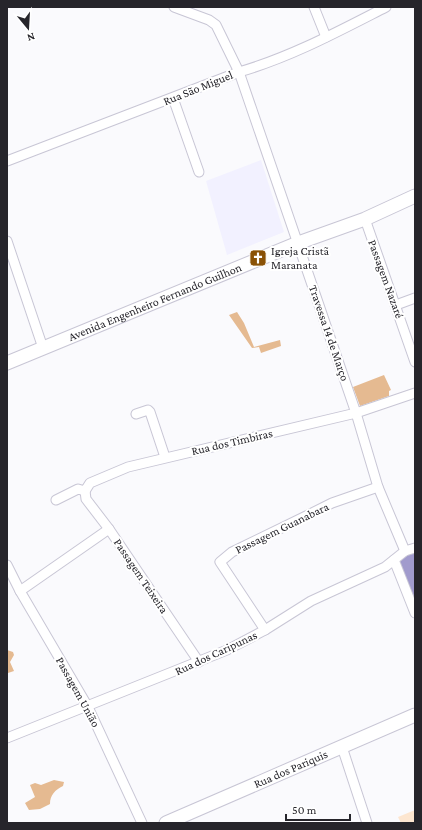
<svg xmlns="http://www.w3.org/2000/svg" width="422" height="830" viewBox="0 0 422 830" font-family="'Crimson Pro',serif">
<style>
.built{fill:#f2f1ff}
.green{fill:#fde6d0}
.forest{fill:#e5ba91}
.water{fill:#a19bcd}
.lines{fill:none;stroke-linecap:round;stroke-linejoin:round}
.street-casing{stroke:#c8c6d5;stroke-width:11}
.secondary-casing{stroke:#c8c6d5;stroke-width:15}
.street{stroke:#fff;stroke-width:9}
.secondary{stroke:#fff;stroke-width:13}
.labels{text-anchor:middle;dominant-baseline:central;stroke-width:4;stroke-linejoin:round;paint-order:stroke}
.street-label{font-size:12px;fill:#26252b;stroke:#fff}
.poi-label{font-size:12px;fill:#26252b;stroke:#fff;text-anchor:start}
</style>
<rect width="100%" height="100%" fill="#fafafd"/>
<path class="built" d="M261,160L284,232L227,255L206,181Z"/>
<path class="green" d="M415,810V823H401L398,817Z"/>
<g class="forest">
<path d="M237,312L244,323L254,347L280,340L281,346L261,353L259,347L252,348L229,315Z"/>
<path d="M384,375L391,390L389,391V396L360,406L353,387Z"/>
<path d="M7,650L13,652L14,655L10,662L14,671L8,673Z"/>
<path d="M54,780L64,782L63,786C55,790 50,795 50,804L40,809L29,810L25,803L35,797L30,785L35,783L41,785Z"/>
</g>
<path class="water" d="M415,552V599L399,562L401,558Z"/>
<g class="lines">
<g class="street-casing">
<g id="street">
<path d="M174,7L209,20L216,25L239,72L356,413L378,487L405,551"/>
<path d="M314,7L326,37"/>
<path d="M173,98L199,172"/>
<path d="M7,161L239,72C291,57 339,31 386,7"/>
<path d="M365,219L415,362"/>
<path d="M7,241L43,348"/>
<path d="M396,305L415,298"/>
<path d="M136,414L148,410L150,412L165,457"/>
<path d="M85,491L86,499L109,529L199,662"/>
<path d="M56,500L78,489L85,491L90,483L128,467L356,413L415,393"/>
<path d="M394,560L415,613"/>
<path d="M7,565L20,591L88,707L142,823"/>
<path d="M20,591L109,529"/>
<path d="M265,630L220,562L232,552L306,516L332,503L378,487"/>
<path d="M7,738L227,650L265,630L311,601L385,567L405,551L415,548"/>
<path d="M342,747L367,823"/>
</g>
</g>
<g class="secondary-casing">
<g id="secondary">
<path id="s1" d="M7,363L298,243L365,219L415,196"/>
<path id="s2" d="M166,823L415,715"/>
</g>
</g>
<use href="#street" class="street"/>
<use href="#secondary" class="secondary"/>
</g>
<defs>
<g id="church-square" transform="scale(0.9)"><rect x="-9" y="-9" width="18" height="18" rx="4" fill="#8a5206" stroke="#fff"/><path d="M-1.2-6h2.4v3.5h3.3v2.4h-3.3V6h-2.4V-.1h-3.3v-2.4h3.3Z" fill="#fff"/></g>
</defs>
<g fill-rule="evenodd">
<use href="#church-square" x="258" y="258"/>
</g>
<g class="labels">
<g class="street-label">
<text transform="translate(198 88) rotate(-22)">Rua São Miguel</text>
<text transform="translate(386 279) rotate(70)">Passagem Nazaré</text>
<text stroke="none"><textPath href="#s1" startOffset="160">Avenida Engenheiro Fernando Guilhon</textPath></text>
<text transform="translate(329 333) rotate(71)">Travessa 14 de Março</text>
<text transform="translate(232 442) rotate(-13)">Rua dos Timbiras</text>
<text transform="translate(282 528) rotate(-26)">Passagem Guanabara</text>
<text transform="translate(141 576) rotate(56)">Passagem Teixeira</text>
<text transform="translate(216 653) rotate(-25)">Rua dos Caripunas</text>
<text transform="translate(78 692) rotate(61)">Passagem União</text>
<text stroke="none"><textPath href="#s2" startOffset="136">Rua dos Pariquis</textPath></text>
</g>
<g class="poi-label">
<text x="271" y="251">Igreja Cristã<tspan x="271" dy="14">Maranata</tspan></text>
</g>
</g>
<rect width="422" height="830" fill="none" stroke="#26252b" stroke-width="16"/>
<g transform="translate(28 28) rotate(162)" stroke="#ffffff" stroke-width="3" paint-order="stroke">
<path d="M0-3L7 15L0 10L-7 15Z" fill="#26252b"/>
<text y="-6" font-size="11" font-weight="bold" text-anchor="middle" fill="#26252b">N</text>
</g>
<path d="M286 814v6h64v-6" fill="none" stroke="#26252b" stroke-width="2"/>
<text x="292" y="814" font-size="12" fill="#26252b" stroke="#ffffff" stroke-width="3" paint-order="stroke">50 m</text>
</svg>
